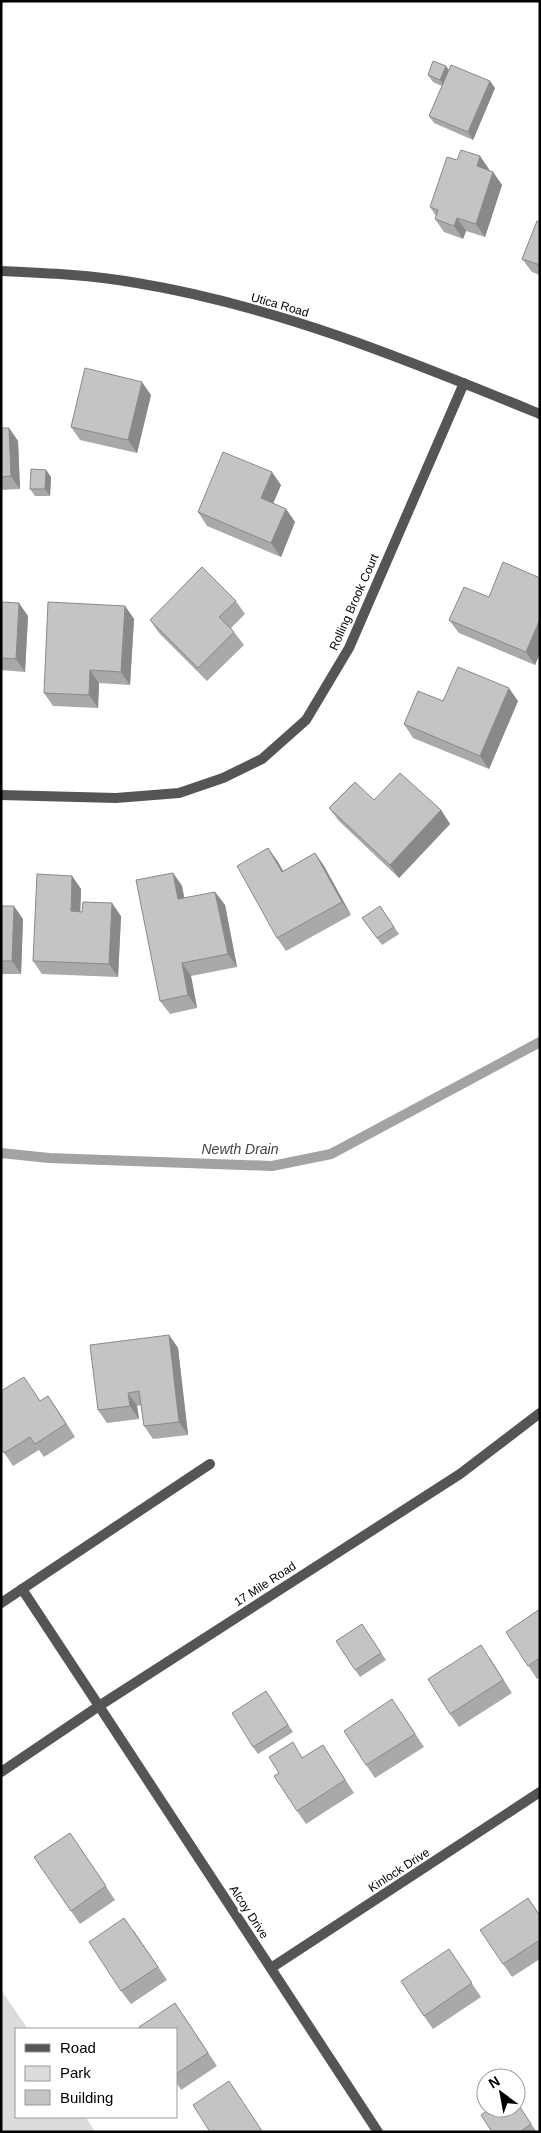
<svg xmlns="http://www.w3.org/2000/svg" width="541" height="2133" viewBox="0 0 541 2133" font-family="Arial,sans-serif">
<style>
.green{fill:#dcdcdc}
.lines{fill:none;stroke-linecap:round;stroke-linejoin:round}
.stream{stroke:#a3a3a3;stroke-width:10}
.service{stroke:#555;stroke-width:10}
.minor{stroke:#555;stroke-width:10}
.tertiary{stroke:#555;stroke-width:10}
.wall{fill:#a9a9a9}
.shaded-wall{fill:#898989}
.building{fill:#c4c4c4;stroke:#898989}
.labels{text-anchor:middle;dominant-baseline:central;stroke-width:4.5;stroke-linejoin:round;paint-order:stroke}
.street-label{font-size:12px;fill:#000;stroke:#fff}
.water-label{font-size:14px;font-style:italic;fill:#444;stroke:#fff}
</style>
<rect width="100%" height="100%" fill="#fff"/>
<path class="green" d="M1,1990L28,2029H16V2117H86L95,2132H1Z"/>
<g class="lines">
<path class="stream" d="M1,1153L49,1158L272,1166L331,1154L540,1042"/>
<g class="service">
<path d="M22,1589L99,1706"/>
<path d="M1,1603L210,1464"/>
</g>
<g class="minor">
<path d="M1,795L116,798L179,793L223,778L262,759L306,720L349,648L464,383"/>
<path d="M99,1706L378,2132"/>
<path d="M271,1968L540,1792"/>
</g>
<g class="tertiary">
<path d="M1,271C47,273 92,275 137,283C277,306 410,361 540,414"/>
<path d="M1,1772L99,1706L460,1474L540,1413"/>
</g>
</g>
<g class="wall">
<path d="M446,66L449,71L495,88L473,140L434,123L429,116L442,86L433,82L428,75Z"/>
<path d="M489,169V170L493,172L502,185L485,237L466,231L463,239L444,232L435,219L436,216L430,207Z"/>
<path d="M540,222V275L532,272L522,259Z"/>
<path d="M151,395L137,453L80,440L71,427Z"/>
<path d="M1,428H9L18,441L20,489L1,490Z"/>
<path d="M46,470L51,477L50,496H35L30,489Z"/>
<path d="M281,485L273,503L286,509L295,522L281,557L207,526L198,512Z"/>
<path d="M540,578V653L535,665L459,633L449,620L489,597Z"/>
<path d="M236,601L245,614L231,628L234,632L244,645L207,681L159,633L150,620Z"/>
<path d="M1,602L28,616L25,672L1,670Z"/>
<path d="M125,606L134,619L130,685L99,683L98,708L53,706L44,693Z"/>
<path d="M443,701H518L489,769L413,738L404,724Z"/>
<path d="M374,800L441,810L450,824L399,878L339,821L329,808Z"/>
<path d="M268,848L278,862L283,871L315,853L324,866L351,915L286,951L277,938Z"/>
<path d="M173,873L182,886L184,898L215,892L225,905L237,967L191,976L197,1008L170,1014L160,1001Z"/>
<path d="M72,876L81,889L80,912L121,916L118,977L42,974L33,961Z"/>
<path d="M1,906L23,919L21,974H1Z"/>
<path d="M380,906L399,934L382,945L362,918Z"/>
<path d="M169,1335L178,1348L188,1435L153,1439L144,1426L141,1405L137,1406L139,1419L107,1423L98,1410Z"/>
<path d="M33,1390L40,1401L48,1396L75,1437L44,1457L39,1450L13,1466L1,1448Z"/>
<path d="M540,1609V1677L537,1679L506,1632Z"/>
<path d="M362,1624L386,1660L360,1677L336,1641Z"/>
<path d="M490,1658L512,1693L459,1727L450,1714Z"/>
<path d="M266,1691L293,1732L258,1754L253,1747Z"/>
<path d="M401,1712L424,1747L375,1778L366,1765Z"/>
<path d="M323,1745L354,1793L306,1824L297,1811L303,1757Z"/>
<path d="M70,1833L115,1900L80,1924L34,1857Z"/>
<path d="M528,1898L540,1915V1959L512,1977L503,1964Z"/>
<path d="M134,1931L167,1980L131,2004L121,1991Z"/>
<path d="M449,1949L481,1997L433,2029L424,2016Z"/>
<path d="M184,2016L217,2066L181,2090L176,2082V2029Z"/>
<path d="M516,2101L536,2131L535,2132H492Z"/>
</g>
<g class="shaded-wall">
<path d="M446,66L451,73L445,87L440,80Z"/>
<path d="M490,81L495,88L473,140L468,132Z"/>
<path d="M480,156L489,169L486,179L477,166Z"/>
<path d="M493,172L502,185L485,237L476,224Z"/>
<path d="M457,218L466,231L463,239L454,226Z"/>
<path d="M142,382L151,395L137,453L128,440Z"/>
<path d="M9,428L18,441L20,489L11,476Z"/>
<path d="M46,470L51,477L50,496L45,489Z"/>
<path d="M272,472L281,485L270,511L261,498Z"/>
<path d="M286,509L295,522L281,557L271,543Z"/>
<path d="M19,603L28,616L25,672L16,659Z"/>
<path d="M125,606L134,619L130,685L121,672Z"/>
<path d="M540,619V653L535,665L526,652Z"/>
<path d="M90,670L99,683L98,708L89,695Z"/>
<path d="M509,688L518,701L489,769L480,756Z"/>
<path d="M441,810L450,824L399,878L390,865Z"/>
<path d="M268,848L278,862L291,885L282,872Z"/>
<path d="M315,853L324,866L351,915L342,902Z"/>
<path d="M173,873L182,886L187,912L178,899Z"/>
<path d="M72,876L81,889L80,924L71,911Z"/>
<path d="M215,892L225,905L237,967L228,954Z"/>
<path d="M112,903L121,916L118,977L109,964Z"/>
<path d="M14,906L23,919L21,974L12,961Z"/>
<path d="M182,963L191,976L197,1008L188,995Z"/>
<path d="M169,1335L178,1348L188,1435L179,1422Z"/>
<path d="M128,1393L137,1406L139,1419L130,1406Z"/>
<path d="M48,1396L57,1409L75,1437L66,1424Z"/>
</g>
<g class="building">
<path d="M433,61L446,66L440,80L428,75Z"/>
<path d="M451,65L490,81L468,132L429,116Z"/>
<path d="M461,150L480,156L477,166L493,172L476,224L457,218L454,226L435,219L438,210L430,207L447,157L457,160Z"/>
<path d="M537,221L540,222V265L522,259Z"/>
<path d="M85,368L142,382L128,440L71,427Z"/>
<path d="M1,428H9L11,476L1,477Z"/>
<path d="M223,452L272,472L261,498L286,509L271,543L198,512Z"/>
<path d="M31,469L46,470L45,489H30Z"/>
<path d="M503,562L540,578V619L526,652L449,620L464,587L489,597Z"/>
<path d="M202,567L236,601L219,617L234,632L198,668L150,620Z"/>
<path d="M1,602L19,603L16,659L1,658Z"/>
<path d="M48,602L125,606L121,672L90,670L89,695L44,693Z"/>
<path d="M458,667L509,688L480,756L404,724L418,691L443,701Z"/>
<path d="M400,773L441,810L390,865L329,808L355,782L374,800Z"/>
<path d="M268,848L282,872L315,853L342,902L277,938L237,866Z"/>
<path d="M173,873L178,899L215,892L228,954L182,963L188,995L160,1001L136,880Z"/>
<path d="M37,874L72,876L71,911L82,912L83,902L112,903L109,964L33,961Z"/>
<path d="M1,906H14L12,961H1Z"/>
<path d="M380,906L394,927L377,938L362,918Z"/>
<path d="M169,1335L179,1422L144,1426L139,1391L128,1393L130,1406L98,1410L90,1345Z"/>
<path d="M24,1377L40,1401L48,1396L66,1424L35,1444L30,1437L4,1453L1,1448V1391Z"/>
<path d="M540,1609V1658L528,1666L506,1632Z"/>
<path d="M362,1624L381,1653L355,1670L336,1641Z"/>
<path d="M481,1645L503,1680L450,1714L428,1679Z"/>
<path d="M266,1691L288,1725L253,1747L232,1713Z"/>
<path d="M392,1699L415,1734L366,1765L344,1731Z"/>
<path d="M293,1742L302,1758L323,1745L345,1780L297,1811L274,1776L279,1773L269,1757Z"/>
<path d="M70,1833L106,1886L71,1911L34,1857Z"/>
<path d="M528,1898L540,1916V1940L503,1964L480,1930Z"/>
<path d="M124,1918L158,1967L121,1991L89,1942Z"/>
<path d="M449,1949L472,1983L424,2016L401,1981Z"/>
<path d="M175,2003L208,2053L176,2074V2029H140L139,2027Z"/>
<path d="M229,2081L262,2131L260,2132H210L193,2105Z"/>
<path d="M516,2101L531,2124L520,2132H492L481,2115L491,2108H516Z"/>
</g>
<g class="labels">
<g class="street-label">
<text transform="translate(280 305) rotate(16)">Utica Road</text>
<text transform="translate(354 602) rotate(-66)">Rolling Brook Court</text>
<text transform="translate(265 1584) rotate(-33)">17 Mile Road</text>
<text transform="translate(399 1870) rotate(-33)">Kinlock Drive</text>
<text transform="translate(249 1912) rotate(57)">Alcoy Drive</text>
</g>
<g class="water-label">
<text x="240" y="1149">Newth Drain</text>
</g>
</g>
<rect width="541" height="2133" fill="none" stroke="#000000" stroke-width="5"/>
<rect x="15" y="2028" width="162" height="90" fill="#ffffff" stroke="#999999"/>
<rect x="25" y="2044" width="25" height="8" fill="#555555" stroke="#999999"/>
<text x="60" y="2053" font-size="15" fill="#000000">Road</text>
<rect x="25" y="2066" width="25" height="15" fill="#dcdcdc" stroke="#999999"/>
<text x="60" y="2078" font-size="15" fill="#000000">Park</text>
<rect x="25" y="2090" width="25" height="15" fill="#c4c4c4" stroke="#999999"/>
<text x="60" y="2103" font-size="15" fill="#000000">Building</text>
<g transform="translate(501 2093) rotate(328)"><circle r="24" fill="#ffffff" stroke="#999999"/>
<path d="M0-4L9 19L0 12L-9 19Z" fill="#000000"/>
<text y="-8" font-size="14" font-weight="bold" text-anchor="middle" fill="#000000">N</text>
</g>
</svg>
